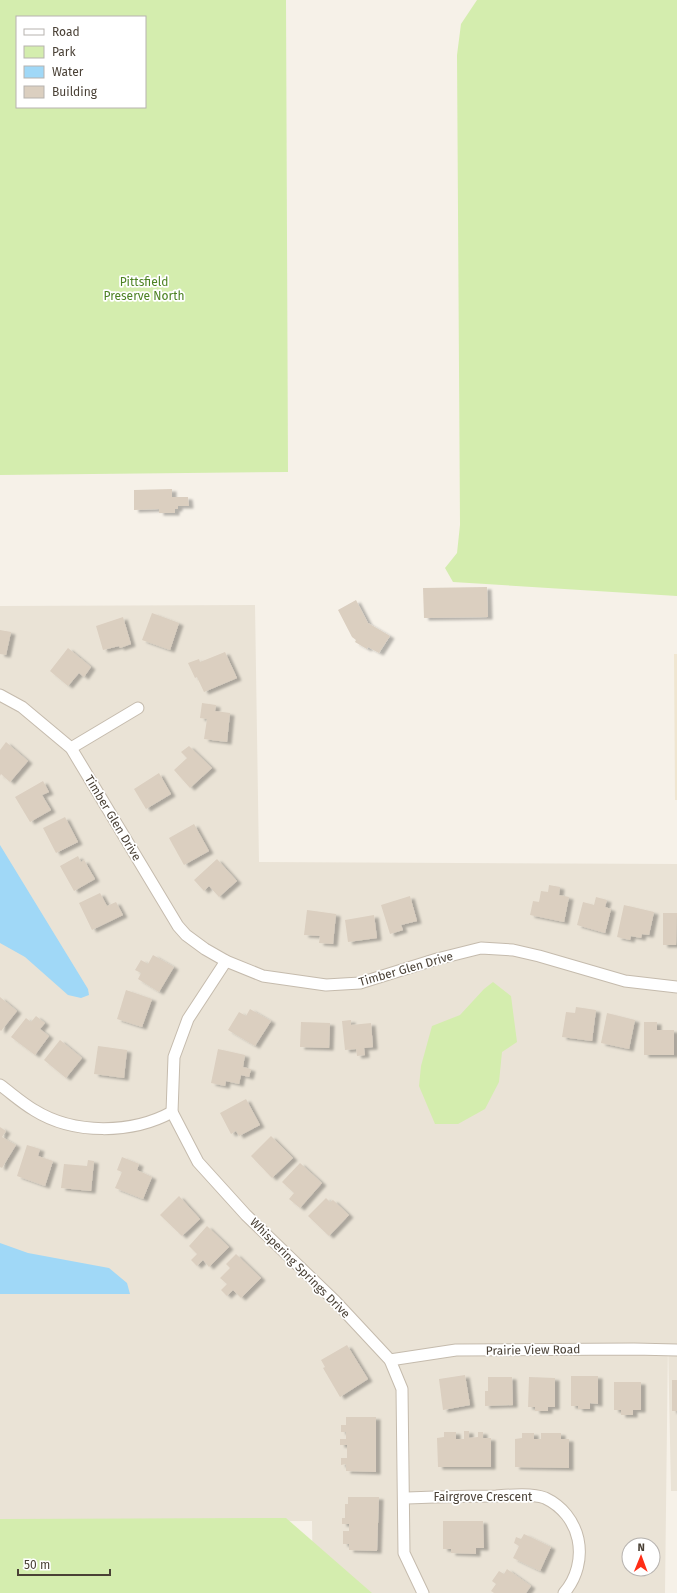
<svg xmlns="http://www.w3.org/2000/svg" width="677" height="1593" viewBox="0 0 677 1593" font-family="'Fira Sans',sans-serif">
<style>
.residential{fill:#eae3d6;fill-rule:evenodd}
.education{fill:#f0e6d1}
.green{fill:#d4edae;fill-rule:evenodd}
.water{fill:#a0d8f7}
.building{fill:#dbcfc0;filter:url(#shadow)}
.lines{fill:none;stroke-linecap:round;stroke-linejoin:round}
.minor-casing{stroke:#c5bbad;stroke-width:13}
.minor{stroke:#fff;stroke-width:11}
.labels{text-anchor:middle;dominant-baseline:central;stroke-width:3.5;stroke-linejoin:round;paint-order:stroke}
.park-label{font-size:12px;fill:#4c8223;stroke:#fff}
.street-label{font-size:12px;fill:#4a4136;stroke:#fff}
</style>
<defs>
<filter id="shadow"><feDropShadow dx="4.5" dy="2.5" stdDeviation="1" flood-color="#0004"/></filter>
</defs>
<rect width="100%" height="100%" fill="#f6f1e8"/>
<path class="residential" d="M255,605L259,862L677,864V1491H671L668,1342L665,1593H313L312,1521L0,1523V606ZM629,1545H653V1569H629Z"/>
<path class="education" d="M674,654H677V800H675Z"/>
<g class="green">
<path d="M0,0H286L288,472L0,475ZM17,17H145V107H17Z"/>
<path d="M477,0H677V596L453,582L445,568L457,553L460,525L457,55L461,24Z"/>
<path d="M493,982L511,996L517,1042L502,1052L499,1082L485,1109L458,1124H435L419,1086L421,1066L432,1026L460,1015L484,989Z"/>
<path d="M286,1518L372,1593H0V1519Z"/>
</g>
<g class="water">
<path d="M0,845L88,989L89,995L81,998L68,995L25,957L0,943Z"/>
<path d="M0,1243L28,1253L109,1268L127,1283L130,1294H0Z"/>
</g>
<g class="building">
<path d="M172,489V497H188L189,506H178V509H175V513H159V509L134,510V490Z"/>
<path d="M487,587L488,617L424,618L423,588Z"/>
<path d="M356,600L368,623L390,636L379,653L368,647L367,649L355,642L356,640L352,637L338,610Z"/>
<path d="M152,613L179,623L170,650L142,640Z"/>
<path d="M123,617L131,644L120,648L119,646L103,650L96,626Z"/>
<path d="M0,630L11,632L6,655L0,654Z"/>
<path d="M68,648L91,667L84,677L79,673L68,686L50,671Z"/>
<path d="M225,652L237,678L204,692L197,677L195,678L188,663L199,659L200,662Z"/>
<path d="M202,703L216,705L215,711L230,713L227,742L204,739L207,719L200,718Z"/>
<path d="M6,742L28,761L10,782L1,774L0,776V750Z"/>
<path d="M189,746L212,768L190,788L174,770L187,758L181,752Z"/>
<path d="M159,773L171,794L146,809L134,789Z"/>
<path d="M43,781L49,792L42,795L51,810L30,822L15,797Z"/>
<path d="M65,817L78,842L56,853L43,828Z"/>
<path d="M194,824L209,851L184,865L169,838Z"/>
<path d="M78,856L81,862L84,860L95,879L74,891L60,866Z"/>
<path d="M217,859L237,881L219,897L209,886L204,891L194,880Z"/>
<path d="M549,885L560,887L559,895L569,897L564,922L530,915L533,901L539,902L541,891L548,892Z"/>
<path d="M100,893L107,906L116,902L123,915L92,930L79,903Z"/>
<path d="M410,896L417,921L401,925L403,930L390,934L381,905Z"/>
<path d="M596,897L607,900L605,907L611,909L605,933L577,925L583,902L594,905Z"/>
<path d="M624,905L654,912L649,935L642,934L641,938L631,936L630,940L617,937Z"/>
<path d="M307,910L336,914L333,944L319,943L320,936L304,935Z"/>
<path d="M663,913H677L676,945H663Z"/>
<path d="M374,915L377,938L348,942L345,920Z"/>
<path d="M153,955L174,967L159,992L138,979L141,973L135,970L141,960L148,964Z"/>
<path d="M126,990L152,999L142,1027L117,1019Z"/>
<path d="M0,997L17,1011L1,1031L0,1030Z"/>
<path d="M576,1007L596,1010L592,1041L562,1037L566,1012L575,1013Z"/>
<path d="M250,1009L271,1021L255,1046L228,1030L239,1012L246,1016Z"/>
<path d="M607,1013L635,1020L629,1049L601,1043Z"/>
<path d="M36,1016L45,1023L40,1029L49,1036L35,1055L11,1037L26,1018L31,1022Z"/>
<path d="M351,1020V1025L371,1023L373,1047L364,1048L365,1055L357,1056L356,1049L345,1050L342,1021Z"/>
<path d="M301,1022L330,1023L329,1048L300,1047Z"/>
<path d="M644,1022H657V1030H674V1055H644Z"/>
<path d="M60,1040L82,1058L66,1078L44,1060Z"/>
<path d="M98,1046L127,1050L124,1078L94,1074Z"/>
<path d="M218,1049L245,1055L243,1067L251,1069L249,1077L241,1075L239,1084L226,1081L225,1086L211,1083Z"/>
<path d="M246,1099L260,1125L239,1136L236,1131L231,1134L220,1113Z"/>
<path d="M0,1127L6,1131L2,1137L16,1145L2,1168L0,1167Z"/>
<path d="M271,1136L293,1158L272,1178L251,1156Z"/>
<path d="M27,1145L40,1149L38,1156L53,1161L45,1186L17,1176Z"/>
<path d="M122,1157L139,1164L137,1170L152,1177L143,1199L115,1188L122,1172L117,1170Z"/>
<path d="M88,1160L94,1161L91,1191L61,1188L64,1164L87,1166Z"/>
<path d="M300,1163L322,1183L300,1208L289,1199L294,1193L282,1182Z"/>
<path d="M179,1196L200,1219L182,1236L160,1215Z"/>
<path d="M326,1198L330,1202L333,1200L349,1215L329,1236L308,1216Z"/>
<path d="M207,1226L229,1247L209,1267L203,1260L197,1266L191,1260L197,1254L189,1246Z"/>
<path d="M236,1254L261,1278L241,1298L233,1290L227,1296L221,1290L227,1284L220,1278L230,1268L226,1264Z"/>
<path d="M347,1345L368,1379L340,1397L323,1368L325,1367L321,1360Z"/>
<path d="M465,1375L470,1405L443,1410L439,1379Z"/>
<path d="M571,1376H598V1404L590,1403V1409H578V1406H571Z"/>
<path d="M488,1377H512L513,1405L485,1406V1391H488Z"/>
<path d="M529,1377L555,1378V1407H548V1411H535V1407H528Z"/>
<rect x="672" y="1380" width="5" height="31"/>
<path d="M614,1382H641V1410H633V1415H621V1410H614Z"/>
<path d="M346,1417H376V1472L346,1471V1464L341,1465V1458H347V1445H340V1439H346V1432H341V1425H346Z"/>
<path d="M464,1431H469V1438L478,1437V1432H483V1438H491V1467H438L437,1438L444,1437V1432H456V1439H464Z"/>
<path d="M522,1433H534V1439H541V1433H561V1439H569V1468L515,1467V1439L522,1438Z"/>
<path d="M348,1497H379L377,1551L349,1550V1544H343V1531H349V1524H342V1518H345V1504H348Z"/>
<path d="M443,1521H483L484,1548H476V1554L451,1553V1549H443Z"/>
<path d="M524,1534L551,1547L540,1571L513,1558L519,1546L514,1543L516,1537L521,1539Z"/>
<path d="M507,1569L531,1586L526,1593H494L491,1591L496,1584L492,1581L499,1571L504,1574Z"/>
</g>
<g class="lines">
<g class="minor-casing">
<g id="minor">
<path d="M0,695L22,707L71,748L178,926L186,935L205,949L226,961L263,976L326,985L360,983L437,959L481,948L513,950L539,956L625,981L677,987"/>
<path d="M71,748L138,708"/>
<path d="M226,961L188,1019L174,1057L172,1112L198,1162L246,1215L335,1301L390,1360L402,1389L404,1553L423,1593"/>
<path d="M0,1085C11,1093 22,1103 34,1110C74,1135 132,1134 172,1112"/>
<path d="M390,1360L456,1350L634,1349L677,1350"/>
<path d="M404,1498C435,1497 465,1496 496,1496C510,1495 532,1493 545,1498C562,1506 574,1521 578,1539C582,1558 577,1578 564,1593"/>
</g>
</g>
<use href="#minor" class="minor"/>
</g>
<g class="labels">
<g class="park-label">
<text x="144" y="282">Pittsfield<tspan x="144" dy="14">Preserve North</tspan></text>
</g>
<g class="street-label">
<text transform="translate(113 818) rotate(59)">Timber Glen Drive</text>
<text transform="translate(406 969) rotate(-16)">Timber Glen Drive</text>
<text transform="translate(300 1268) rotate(45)">Whispering Springs Drive</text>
<text transform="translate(533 1350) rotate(-1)">Prairie View Road</text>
<text x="483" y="1497">Fairgrove Crescent</text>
</g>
</g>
<rect x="16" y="16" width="130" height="92" fill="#ffffff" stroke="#b7b3af"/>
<rect x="24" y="29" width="20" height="6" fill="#ffffff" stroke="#b7b3af"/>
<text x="52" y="36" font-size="12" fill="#4a4136">Road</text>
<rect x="24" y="46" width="20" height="12" fill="#d4edae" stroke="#b7b3af"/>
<text x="52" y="56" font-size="12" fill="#4a4136">Park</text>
<rect x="24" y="66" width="20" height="12" fill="#a0d8f7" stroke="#b7b3af"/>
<text x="52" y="76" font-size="12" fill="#4a4136">Water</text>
<rect x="24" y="86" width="20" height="12" fill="#dbcfc0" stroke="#b7b3af"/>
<text x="52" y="96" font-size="12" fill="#4a4136">Building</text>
<g transform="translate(641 1557) rotate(1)"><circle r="19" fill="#ffffff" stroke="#b7b3af"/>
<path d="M0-3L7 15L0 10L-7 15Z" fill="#ff2d16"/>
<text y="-6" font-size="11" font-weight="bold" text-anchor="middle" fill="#4a4136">N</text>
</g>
<path d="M18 1569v6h92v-6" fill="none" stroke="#4a4136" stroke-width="2"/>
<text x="24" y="1569" font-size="12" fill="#4a4136" stroke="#ffffff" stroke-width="3" paint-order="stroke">50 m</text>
</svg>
